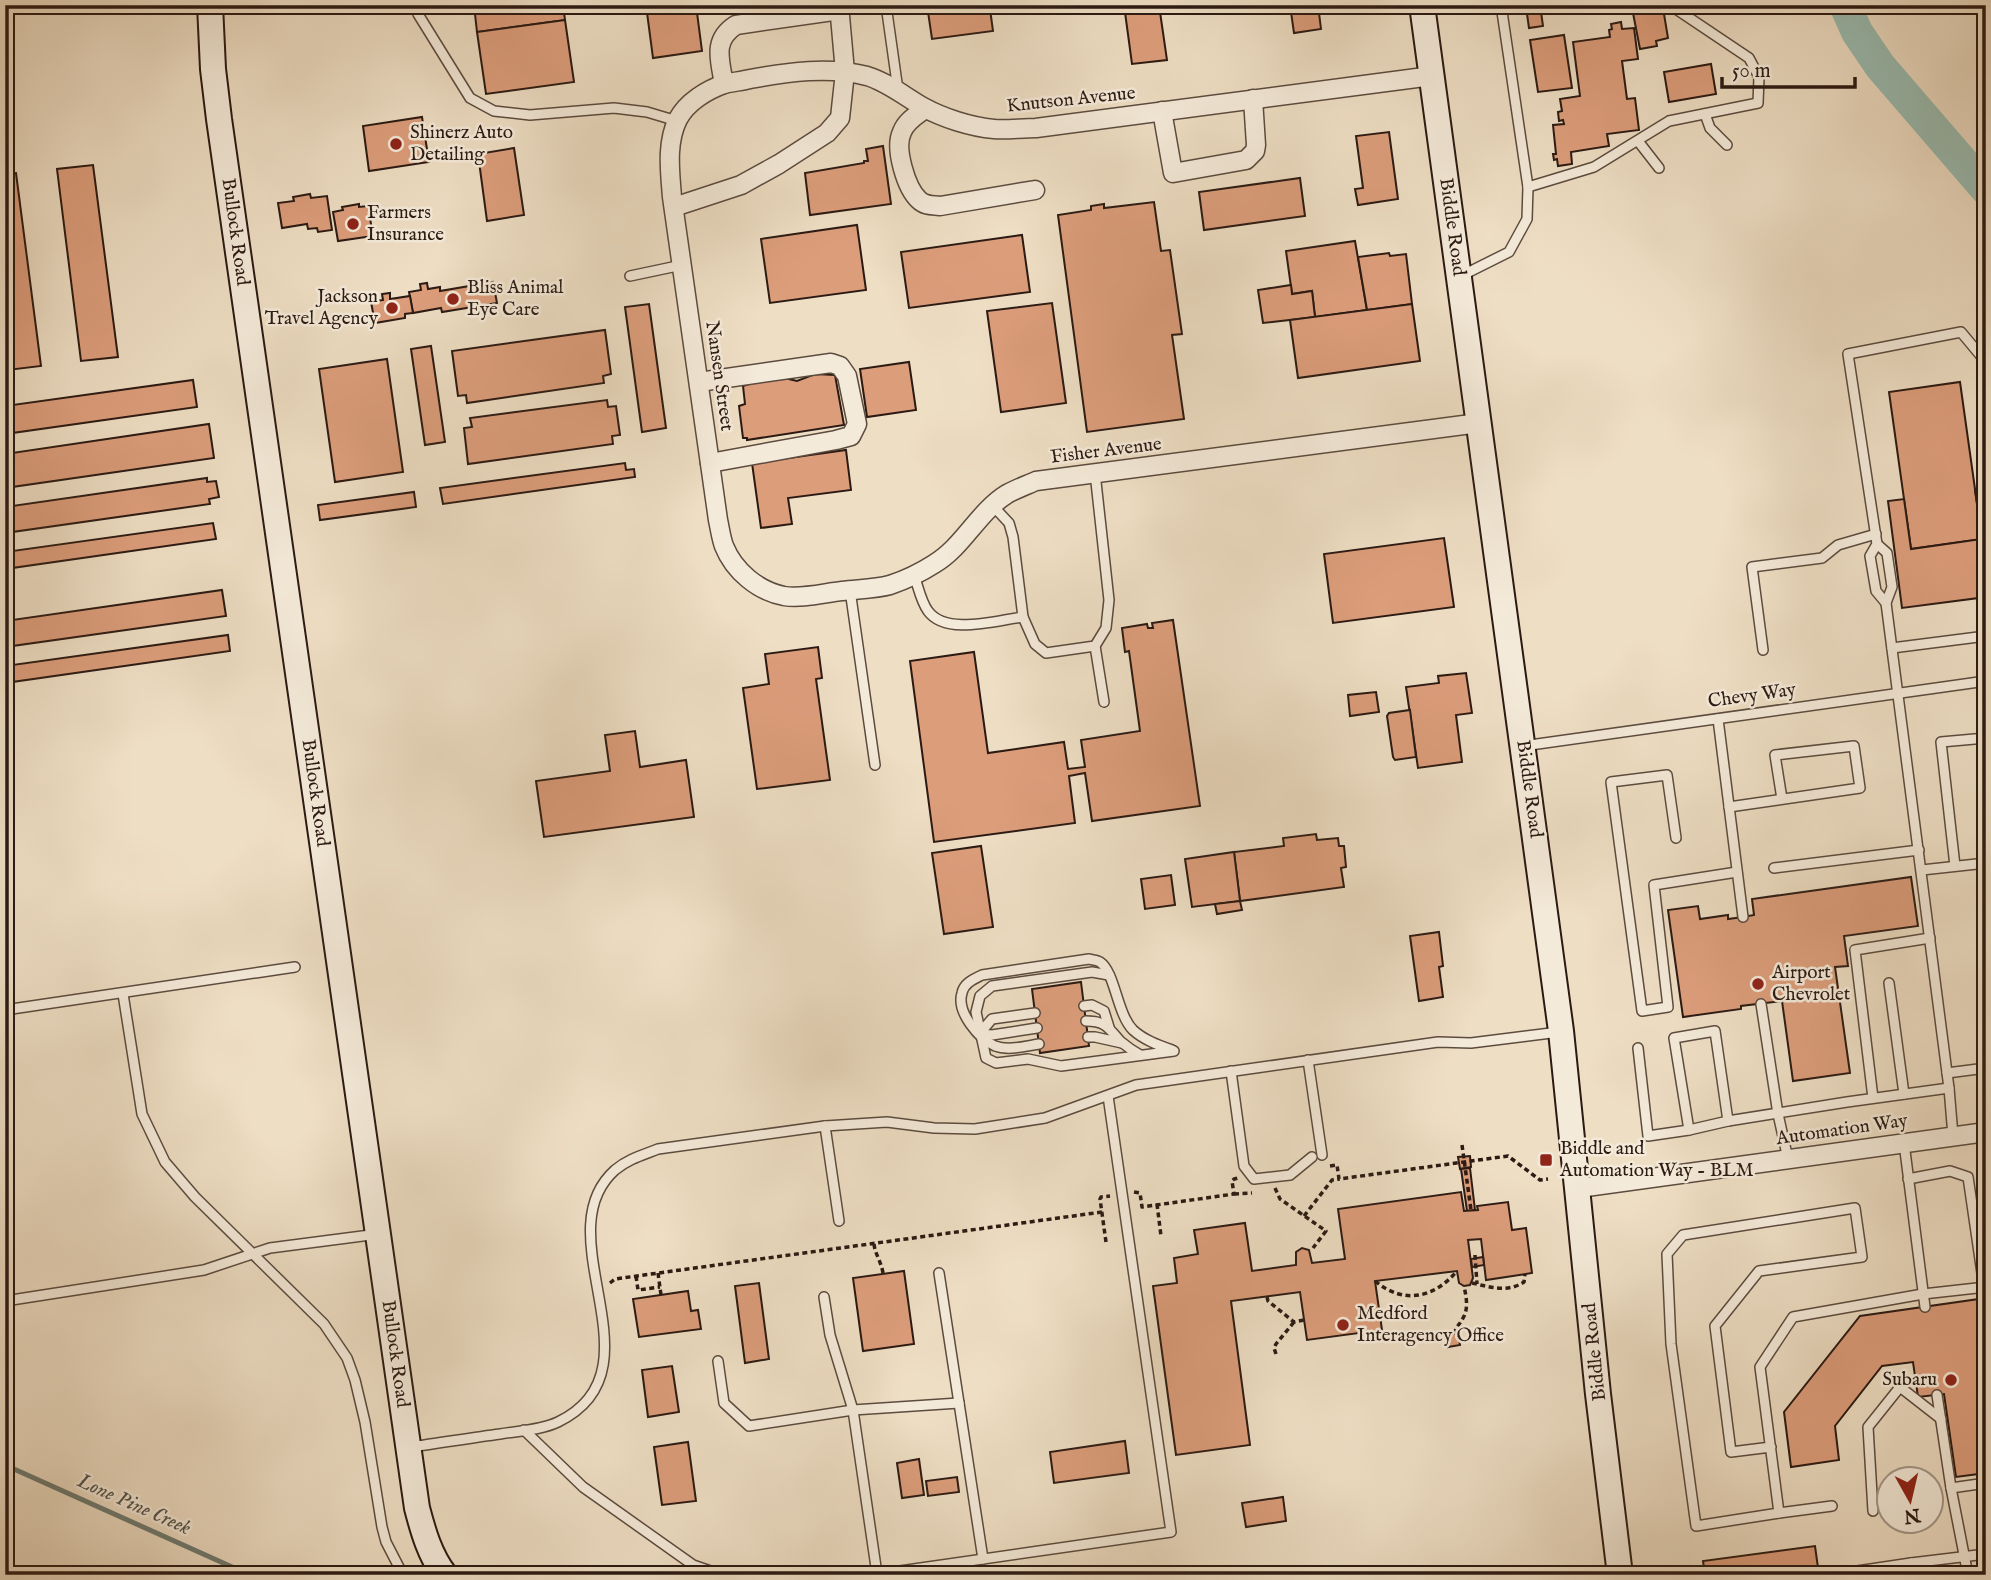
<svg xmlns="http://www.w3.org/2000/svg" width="1991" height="1580" viewBox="0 0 1991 1580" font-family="'IM FELL English',serif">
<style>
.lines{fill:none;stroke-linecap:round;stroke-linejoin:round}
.stream{stroke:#6d7b72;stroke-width:5}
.river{stroke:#99bcb1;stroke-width:32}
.building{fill:#dc9d7b;stroke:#2b1a13;stroke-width:2}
.lane-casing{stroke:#5c4b3f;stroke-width:12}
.street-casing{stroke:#5c4b3f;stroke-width:21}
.secondary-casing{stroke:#2b1a13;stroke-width:28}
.path{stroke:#2b1a13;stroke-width:3.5;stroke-dasharray:5 3.5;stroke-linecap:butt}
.lane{stroke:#f4ead9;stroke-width:9}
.street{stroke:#f4ead9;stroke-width:18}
.secondary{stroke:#f4ead9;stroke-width:24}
.poi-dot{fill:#8f2418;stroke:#f4ead9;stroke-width:2.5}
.labels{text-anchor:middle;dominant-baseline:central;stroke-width:5;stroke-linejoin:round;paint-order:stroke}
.street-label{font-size:19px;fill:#2b1a13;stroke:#f4ead9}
.poi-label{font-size:19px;fill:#2b1a13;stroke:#f4ead9;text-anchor:start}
.water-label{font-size:21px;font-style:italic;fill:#52534a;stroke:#f4ead9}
</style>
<rect width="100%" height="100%" fill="#eedec4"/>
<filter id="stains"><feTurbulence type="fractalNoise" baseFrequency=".00286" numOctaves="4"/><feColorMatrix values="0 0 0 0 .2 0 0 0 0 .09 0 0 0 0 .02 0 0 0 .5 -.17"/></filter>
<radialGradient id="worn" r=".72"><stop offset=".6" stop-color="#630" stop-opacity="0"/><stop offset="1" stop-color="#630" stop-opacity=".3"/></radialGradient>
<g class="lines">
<path class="stream" d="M5,1465L250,1575"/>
<path class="river" d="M1845,5L1857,32L1880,66L1986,189"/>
</g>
<g class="building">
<path d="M274,5H298L286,7L283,13L272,9Z"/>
<path d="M474,5H563L565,20L477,32Z"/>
<path d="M646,5H696L702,51L653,58Z"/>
<path d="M927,5H1013L1014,6L990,9L993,31L932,39Z"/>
<path d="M1124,5H1159L1167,60L1132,64Z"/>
<path d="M1290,5H1318L1321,29L1294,33Z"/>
<path d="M1663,8L1668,38L1656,41L1657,46L1640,49L1633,13Z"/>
<path d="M1541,12L1543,26L1529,28L1527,14Z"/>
<path d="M565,20L574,82L486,94L477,32Z"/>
<path d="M1621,22L1622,29L1634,28L1638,59L1622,61L1627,99L1635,98L1639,130L1607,134L1609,146L1571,152L1572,164L1558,166L1557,159L1554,160L1553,154H1556L1553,125L1564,124L1563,120L1559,121L1558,112L1562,111L1560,99L1580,96L1573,42L1610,37L1609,30L1612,29L1611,24Z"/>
<path d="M1564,35L1572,88L1538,92L1530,40Z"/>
<path d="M1711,64L1716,94L1669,102L1664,72Z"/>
<path d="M5,94L12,145L5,146Z"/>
<path d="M422,117L429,162L369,171L363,126Z"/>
<path d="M1389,132L1398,199L1358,205L1355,189L1363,188L1356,136Z"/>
<path d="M883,146L891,204L810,215L805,173L864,163V161H868L866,149Z"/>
<path d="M514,148L524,215L487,221L478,154Z"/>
<path d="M93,165L118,357L81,361L57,169Z"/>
<path d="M16,173L41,366L8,370L5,349V174Z"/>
<path d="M1300,178L1305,216L1204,230L1199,192Z"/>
<path d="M310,194L311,198L327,196L332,230L318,232L317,228L308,229L307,224L282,228L278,203L294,201L293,197Z"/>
<path d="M1154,202L1161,251L1170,250L1182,334L1172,335L1184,419L1087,432L1058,215L1091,210V206L1104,204V208Z"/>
<path d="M359,204V207L368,206L373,236L338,241L333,212L343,210L342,207Z"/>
<path d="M857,225L866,290L770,303L761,239Z"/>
<path d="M1022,235L1030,292L909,308L901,252Z"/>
<path d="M1355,241L1367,310L1315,317L1312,291L1292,294L1286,251Z"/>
<path d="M1389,253L1390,256L1406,254L1412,304L1367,310L1358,257Z"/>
<path d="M493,282L497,303L442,312L441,308L413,313L409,292L421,290L420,284L427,283L428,289L440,287V291Z"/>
<path d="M1291,285L1292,294L1312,291L1315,317L1263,323L1258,290Z"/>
<path d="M390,293V299L410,296L413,313L405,314V318L375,323L371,302L383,300L382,294Z"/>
<path d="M1052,303L1066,403L1001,412L987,311Z"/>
<path d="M649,304L666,428L642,432L625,307Z"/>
<path d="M1412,304L1420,361L1298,378L1290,320Z"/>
<path d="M605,330L611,374L603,376L604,383L467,403L466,395L458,396L452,351Z"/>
<path d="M431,346L445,442L425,445L411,349Z"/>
<path d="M387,359L403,472L335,482L319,369Z"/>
<path d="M909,362L916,410L867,417L860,369Z"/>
<path d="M815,374L835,375L844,425L747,440V438H743L739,406L745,404L743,386L758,381L780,377L797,381Z"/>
<path d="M193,380L197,407L5,434V406Z"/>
<path d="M1960,382L1982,539L1911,549L1889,392Z"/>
<path d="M607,400L608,407L616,406L620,435L612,436L613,444L468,464L464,428L472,427L470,418Z"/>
<path d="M209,424L214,458L5,488V454Z"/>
<path d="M846,450L851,490L788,498L792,524L761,528L752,463Z"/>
<path d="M625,463L626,470L634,469L635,477L443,504L440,488Z"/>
<path d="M207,478V482L216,481L219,497L209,499L210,504L5,533V507Z"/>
<path d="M1986,488V597L1902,608L1888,501L1904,499L1911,549L1982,539L1975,490Z"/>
<path d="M414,492L416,507L320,520L318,505Z"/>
<path d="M213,523L216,539L5,569V552Z"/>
<path d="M1444,538L1454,607L1333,623L1324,554Z"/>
<path d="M222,590L226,616L5,647V621Z"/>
<path d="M1173,620L1200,806L1092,821L1085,773L1069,776L1075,823L934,842L910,661L974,652L988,753L1064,742L1068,769L1085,767L1081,740L1140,731L1129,651L1125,652L1122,628L1147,624L1148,628H1153L1152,623Z"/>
<path d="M228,635L230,651L5,683V666Z"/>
<path d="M818,647L822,678L816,679L830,780L757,789L743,688L769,684L765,654Z"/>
<path d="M1466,673L1472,713L1456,715L1462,762L1418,768L1406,687L1439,683L1438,676Z"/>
<path d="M1376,692L1379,712L1350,716L1348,695Z"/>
<path d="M1410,710L1416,757L1395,760L1393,757L1387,716L1389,713Z"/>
<path d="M635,731L640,767L686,760L694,817L544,837L536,781L610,771L605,735Z"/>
<path d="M1316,834L1317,840L1338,838L1339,846H1344L1346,867L1341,868L1344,887L1240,901L1234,852L1284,846L1283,838Z"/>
<path d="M981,846L993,927L944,934L932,853Z"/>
<path d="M1234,852L1240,901L1192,907L1185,859Z"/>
<path d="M1171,875L1175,905L1145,909L1141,879Z"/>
<path d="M1911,877L1918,926L1844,936L1848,966L1835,967L1850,1073L1793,1081L1782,1001L1741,1006V1009L1683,1017L1668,910L1698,906L1700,919L1728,915V919L1743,917L1754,915L1752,899Z"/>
<path d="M1240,901L1242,910L1217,914L1215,904Z"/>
<path d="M1439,932L1443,966L1439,967L1443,997L1419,1001L1410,936Z"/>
<path d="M1081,982L1089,1046L1040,1053L1032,989Z"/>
<path d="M1470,1156L1471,1167L1460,1169L1458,1157Z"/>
<path d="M1470,1168L1475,1210L1467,1211L1461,1169Z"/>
<path d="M1461,1192L1464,1211L1478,1210L1477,1206L1508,1202L1512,1230L1526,1228L1532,1273L1486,1280L1481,1239L1468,1240L1473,1278L1470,1285L1464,1286L1459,1283L1457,1271L1375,1281L1382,1330L1307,1340L1300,1292L1231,1301L1250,1445L1176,1455L1153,1286L1177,1283L1174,1258L1198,1254L1194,1230L1245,1223L1252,1271L1296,1265V1252L1302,1248L1309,1250L1312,1263L1345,1259L1338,1209Z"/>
<path d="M1483,1257L1484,1265L1472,1267L1471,1259Z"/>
<path d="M904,1271L914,1344L863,1351L853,1278Z"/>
<path d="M759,1283L769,1359L745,1363L735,1286Z"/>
<path d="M688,1291L691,1311L698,1310L701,1329L639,1337L633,1299Z"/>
<path d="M1986,1298V1473L1956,1477L1944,1394L1918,1397L1913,1362L1882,1366L1835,1426L1839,1460L1791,1467L1784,1412L1860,1316Z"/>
<path d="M1458,1333L1460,1345L1448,1347L1447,1335Z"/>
<path d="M672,1366L679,1412L648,1417L642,1370Z"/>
<path d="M1125,1441L1129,1473L1054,1483L1050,1452Z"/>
<path d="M688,1442L696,1501L662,1505L654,1447Z"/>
<path d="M919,1459L924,1495L902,1498L897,1463Z"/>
<path d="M957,1477L959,1492L928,1496L926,1481Z"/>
<path d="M1283,1497L1286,1521L1246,1527L1242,1503Z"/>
<path d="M1815,1546L1819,1575H1705L1703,1561Z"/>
<path d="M1986,1565V1575H1977L1976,1567Z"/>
</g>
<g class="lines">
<g class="lane-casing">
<g id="lane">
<path d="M886,5L898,90"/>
<path d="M418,14L470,98L494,111L530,115L614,108L647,112L677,121"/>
<path d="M1705,114L1710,128L1727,145"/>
<path d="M1638,141L1659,168"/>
<path d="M1528,187L1594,167L1669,121L1758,103L1759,77L1749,58L1670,5"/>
<path d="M630,276L682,265"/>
<path d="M1461,276L1509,252L1527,219L1528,187L1501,5"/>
<path d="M1877,544L1887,553L1892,587L1886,603L1949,1088"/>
<path d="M914,575C918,586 921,602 928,611C946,636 997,620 1023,617L1013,537L1009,523L993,506"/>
<path d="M850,590L875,765"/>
<path d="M1886,603L1876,591L1870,556L1877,544L1848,354L1961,332L1986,362"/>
<path d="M1023,617L1035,644L1046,653L1095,646L1106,628L1109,600L1095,473"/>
<path d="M1095,646L1104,702"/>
<path d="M1892,648L1986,636"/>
<path d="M1763,650L1752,567L1822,558L1838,545L1876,534"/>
<path d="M1718,719L1743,917"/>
<path d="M1523,746L1986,681"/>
<path d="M1729,807L1860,788L1854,746L1775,755L1782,799"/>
<path d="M1676,838L1667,775L1611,782L1642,1011L1668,1007L1654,885L1737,872"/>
<path d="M1955,866L1941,742L1986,738"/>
<path d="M1774,868L1919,850"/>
<path d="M1922,870L1986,863"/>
<path d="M1109,975L1092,972L992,986L980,996L976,1012L986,1058L996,1063L1028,1059L1061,1066L1174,1051"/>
<path d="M1889,983L1904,1094"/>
<path d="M123,994L142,1114L165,1162L195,1197L324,1324L347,1358L355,1380L365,1422L382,1527L386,1542L403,1575"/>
<path d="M1761,1004L1778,1114L1788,1159"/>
<path d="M1084,1006L1092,1005L1104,1011L1109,1027"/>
<path d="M5,1010L295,967"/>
<path d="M1086,1021C1105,1021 1108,1027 1120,1041C1126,1046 1133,1051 1140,1055"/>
<path d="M979,1034L992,1019L1035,1013"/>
<path d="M981,1034L992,1035L1037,1028"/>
<path d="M1088,1037H1095L1122,1043"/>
<path d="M1039,1044C1026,1046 1008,1051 995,1046C979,1039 956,1012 962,993C964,983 974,979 982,975L1089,959C1092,960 1097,960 1100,962C1115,972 1117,1014 1133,1030C1144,1040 1158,1045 1172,1050"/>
<path d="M1638,1048L1648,1136L1689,1130L1674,1038L1715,1031L1728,1121L1847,1102L1949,1088L1953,1136"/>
<path d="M1308,1060L1322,1155"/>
<path d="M1231,1071L1244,1166L1254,1179L1290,1175L1312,1157"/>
<path d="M1947,1073L1986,1068"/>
<path d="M1873,1098L1855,950L1930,938"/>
<path d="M825,1126L839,1221"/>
<path d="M1689,1130L1728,1121"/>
<path d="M1904,1143L1925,1307"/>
<path d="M1908,1179L1950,1171L1968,1177L1984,1287"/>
<path d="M939,1273L983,1559"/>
<path d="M824,1297L830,1335L853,1410L877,1574"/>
<path d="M5,1301L204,1270L270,1248L378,1234"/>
<path d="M718,1361L724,1403L749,1426L853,1410L959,1403"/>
<path d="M1937,1395L1951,1488"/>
<path d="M524,1430L583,1487L693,1565L722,1575"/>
<path d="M410,1447C440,1443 470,1438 500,1434C518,1431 541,1430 558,1422C666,1370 542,1235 615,1170C628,1159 643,1155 658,1149L825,1126L887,1122L934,1128L975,1129L1045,1118L1136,1085L1438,1042L1471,1043L1559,1032"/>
<path d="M1771,1447L1731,1452L1715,1326L1759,1271L1862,1257L1855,1208L1683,1235L1667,1254L1671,1344L1696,1526L1779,1513L1760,1367L1793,1317L1923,1294L1986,1287"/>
<path d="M1873,1511L1868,1427L1900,1387L1941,1419"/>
<path d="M1779,1513L1832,1506"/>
<path d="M872,1575L1171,1532L1108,1096"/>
<path d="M1845,1575L1844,1573L1911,1563"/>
<path d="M1912,1575L1911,1563L1986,1554"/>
<path d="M1968,1575L1951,1488L1986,1483"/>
</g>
</g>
<g class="street-casing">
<g id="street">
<path d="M1432,76L1036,128C1022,128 1007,130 994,129C971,127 943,118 923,107C904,96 887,82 867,76C829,66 788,72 750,79C742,81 732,82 724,84C707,90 687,102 678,119C666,143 670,171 672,197L718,520C720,529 721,538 724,546C734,571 758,591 784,596C802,599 824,593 842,591C858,589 875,589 890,585C905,580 920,573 934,564C963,547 978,512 1007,494C1016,489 1027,485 1036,481L1479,423"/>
<path d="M724,84C720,60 712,40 736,25L840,10"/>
<path d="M925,109C917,115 906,121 902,132C894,148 906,188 919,200C925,206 932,205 940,206L1035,190"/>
<path d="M1162,111L1173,173L1246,160L1255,151L1256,145L1253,99"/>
<path d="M674,207L741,185L779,164L827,133L840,118L845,72L839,5"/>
<path d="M699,382L831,363L840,366L847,376L857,424L851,436L836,440L710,463"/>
<path d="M1579,1188L1986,1132"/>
</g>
</g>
<g class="secondary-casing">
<g id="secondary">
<path d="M210,5L213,69L219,119L417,1508C423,1531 430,1556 445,1575"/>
<path d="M1422,5L1561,1031L1598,1394L1620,1575"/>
</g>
</g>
<g class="path">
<path d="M1462,1145L1471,1210"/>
<path d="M1330,1166L1337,1165L1339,1179L1508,1156L1540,1180L1548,1179"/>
<path d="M1275,1188L1280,1199L1326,1231L1313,1248"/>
<path d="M1134,1192L1140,1193L1142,1207L1234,1194L1232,1181L1234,1179L1238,1178"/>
<path d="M1234,1194L1252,1193"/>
<path d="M1157,1204L1161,1236"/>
<path d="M1304,1216L1332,1180L1339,1179"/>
<path d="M1106,1242L1100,1199L1101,1197L1110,1196"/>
<path d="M874,1244C875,1254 881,1261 883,1273"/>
<path d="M1475,1255L1477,1284"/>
<path d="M658,1273L661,1295"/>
<path d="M636,1276L638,1290L660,1287"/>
<path d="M1375,1281C1404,1305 1434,1298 1457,1271"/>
<path d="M610,1283L615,1279L1102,1212"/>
<path d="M1472,1283C1490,1287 1507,1293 1524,1282L1525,1274"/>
<path d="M1267,1297L1268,1301L1294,1322L1304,1320"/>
<path d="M1454,1334C1456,1327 1460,1324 1463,1318C1469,1308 1466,1296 1464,1286"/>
<path d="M1276,1354L1274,1348L1276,1344L1294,1322"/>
</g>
<use href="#lane" class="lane"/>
<use href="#street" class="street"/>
<use href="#secondary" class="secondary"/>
</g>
<g class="poi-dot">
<circle cx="396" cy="144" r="7"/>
<circle cx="353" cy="224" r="7"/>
<circle cx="453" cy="299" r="7"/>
<circle cx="392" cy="308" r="7"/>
<circle cx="1758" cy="984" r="7"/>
<rect x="1539" y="1153" width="14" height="14" rx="3.5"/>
<circle cx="1343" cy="1325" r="7"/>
<circle cx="1951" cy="1380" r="7"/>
</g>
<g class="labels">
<g class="street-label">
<text transform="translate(1071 100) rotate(-6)">Knutson Avenue</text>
<text transform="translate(1452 227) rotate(82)">Biddle Road</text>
<text transform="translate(235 232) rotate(82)">Bullock Road</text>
<text transform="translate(719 376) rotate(82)">Nansen Street</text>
<text transform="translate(1106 451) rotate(-7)">Fisher Avenue</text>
<text transform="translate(1752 696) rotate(-8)">Chevy Way</text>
<text transform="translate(1529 789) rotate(82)">Biddle Road</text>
<text transform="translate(315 793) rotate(82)">Bullock Road</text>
<text transform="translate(1842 1130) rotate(-8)">Automation Way</text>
<text transform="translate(1595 1352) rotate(-96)">Biddle Road</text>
<text transform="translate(395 1354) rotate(82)">Bullock Road</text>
</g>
<g class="poi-label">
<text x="410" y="133">Shinerz Auto<tspan x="410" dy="22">Detailing</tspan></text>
<text x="367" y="213">Farmers<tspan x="367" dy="22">Insurance</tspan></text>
<text x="467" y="288">Bliss Animal<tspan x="467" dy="22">Eye Care</tspan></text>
<text x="378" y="297" text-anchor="end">Jackson<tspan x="378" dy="22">Travel Agency</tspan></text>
<text x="1772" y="973">Airport<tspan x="1772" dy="22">Chevrolet</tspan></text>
<text x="1560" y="1149">Biddle and<tspan x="1560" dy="22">Automation Way - BLM</tspan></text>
<text x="1357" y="1314">Medford<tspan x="1357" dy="22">Interagency Office</tspan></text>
<text x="1937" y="1380" text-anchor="end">Subaru</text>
</g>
<g class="water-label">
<text transform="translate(134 1505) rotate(24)">Lone Pine Creek</text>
</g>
</g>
<rect width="1991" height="1580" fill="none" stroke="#eedec4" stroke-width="28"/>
<rect x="7" y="7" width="1977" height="1566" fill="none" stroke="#2b1a13" stroke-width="3.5"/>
<rect x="14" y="14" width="1963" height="1552" fill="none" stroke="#2b1a13" stroke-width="2"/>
<g transform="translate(1910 1500) rotate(172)"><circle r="33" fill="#f4ead9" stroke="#a4978a" stroke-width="2"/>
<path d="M0-5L12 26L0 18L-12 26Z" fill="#8f2418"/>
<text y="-10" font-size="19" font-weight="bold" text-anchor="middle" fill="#2b1a13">N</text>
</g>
<path d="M1722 77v10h133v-10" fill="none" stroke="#2b1a13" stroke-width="3.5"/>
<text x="1732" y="77" font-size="21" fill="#2b1a13" stroke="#f4ead9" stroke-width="5" paint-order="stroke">50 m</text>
<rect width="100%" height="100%" filter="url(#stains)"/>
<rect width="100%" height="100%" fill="url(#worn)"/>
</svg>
